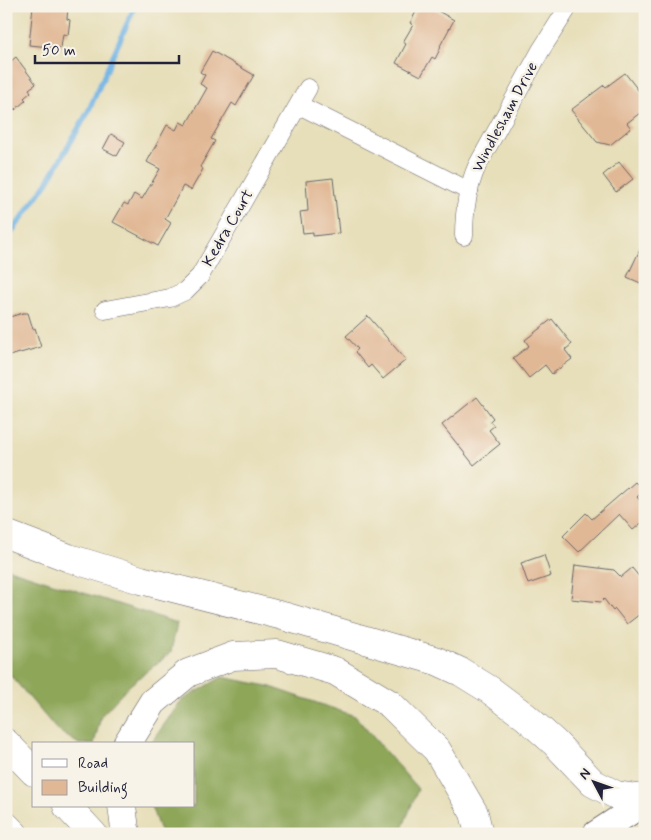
<svg xmlns="http://www.w3.org/2000/svg" width="651" height="840" viewBox="0 0 651 840" font-family="Mynerve,sans-serif">
<style>
.forest{fill:#8da658;stroke:#58644a}
.lines{fill:none;stroke-linecap:round;stroke-linejoin:round}
.stream{stroke:#6fb3e4;stroke-width:5.5}
.building{fill:#e1b895}
.street-casing{stroke:#676467;stroke-width:19}
.secondary-casing{stroke:#676467;stroke-width:28}
.highway-casing{stroke:#676467;stroke-width:29}
.street{stroke:#fff;stroke-width:18}
.secondary{stroke:#fff;stroke-width:26}
.highway{stroke:#fff;stroke-width:28}
.labels{text-anchor:middle;dominant-baseline:central;stroke-width:5;stroke-linejoin:round;paint-order:stroke}
.street-label{font-size:16px;fill:#22223b;stroke:#f7f3e8}
</style>
<rect width="100%" height="100%" fill="#f7f3e8"/>
<filter id="ink" filterUnits="userSpaceOnUse"><feTurbulence type="fractalNoise" baseFrequency=".02" numOctaves="2"/><feDisplacementMap in="SourceGraphic" scale="10" xChannelSelector="R" yChannelSelector="G"/><feConvolveMatrix kernelMatrix="1 2 1 2 8 2 1 2 1" color-interpolation-filters="sRGB"/></filter>
<filter id="wash" filterUnits="userSpaceOnUse"><feTurbulence type="fractalNoise" baseFrequency=".0096" numOctaves="4" result="noise"/><feDisplacementMap in="SourceGraphic" scale="20" xChannelSelector="R" yChannelSelector="G"/><feGaussianBlur stdDeviation="1.12" result="paint"/><feColorMatrix in="noise" values="0 0 0 0 0 0 0 0 0 0 0 0 0 0 0 0 0 1.4 0 .05"/><feComposite in="paint" operator="in"/></filter>
<g filter="url(#wash)">
<rect width="100%" height="100%" fill="#e7dfba"/>
<g class="forest">
<path d="M6,568L177,623L171,652L130,685L101,716L94,744H79L57,730L6,670Z"/>
<path d="M222,677L268,686L355,716L418,789L400,834H161L151,806H194V744H150L181,701Z"/>
</g>
<g class="lines">
<path class="stream" d="M6,240L47,183L88,112L135,6"/>
</g>
<g id="blocks">
<g class="building">
<path d="M33,6H68L67,19L70,20L68,35L63,34L61,48L29,45Z"/>
<path d="M419,6H429L454,20L440,46L441,47L435,59L432,57L421,76L396,63L406,44L403,42L413,25L410,23Z"/>
<path d="M212,51L254,75L236,106L232,103L211,139L215,141L200,167L203,169L191,190L183,186L165,219L171,223L158,246L113,222L124,203L128,205L134,194L142,199L160,169L147,162L167,125L176,130L180,122L186,125L207,88L200,84L205,75L200,72Z"/>
<path d="M16,57L36,84L29,89L31,92L24,98L26,100L15,110L6,98V65Z"/>
<path d="M625,73L645,99V109L627,123L631,128L610,145L597,142L571,110L604,85L606,87Z"/>
<path d="M111,134L125,142L117,156L103,149Z"/>
<path d="M619,162L633,179L616,192L603,175Z"/>
<path d="M333,178L339,233L313,236V232L303,233L300,212L308,211L306,181Z"/>
<path d="M645,239V285L627,277Z"/>
<path d="M23,313H28L33,329L35,328L41,347L6,357V318Z"/>
<path d="M368,316L406,360L383,379L371,365L368,368L355,352L358,349L346,336Z"/>
<path d="M552,319L572,344L565,350L572,359L552,374L545,365L529,378L513,358L529,346L525,340Z"/>
<path d="M477,397L493,418L490,421L494,426L489,430L500,444L474,465L442,425Z"/>
<path d="M635,482L644,491L637,497L645,506V520L633,530L619,514L579,552L563,536L586,513L592,519Z"/>
<path d="M544,555L551,576L528,584L521,563Z"/>
<path d="M575,565L614,570L621,577L632,568L645,584V610L627,624L615,609L613,611L604,599L601,602L571,599Z"/>
</g>
</g>
</g>
<g filter="url(#ink)">
<use href="#blocks" fill-opacity="0" stroke="#676467" stroke-width="1"/>
<g class="lines">
<g class="street-casing">
<g id="street">
<path d="M299,105L469,191"/>
<path d="M464,236C464,211 467,189 477,166L541,50L569,6"/>
<path d="M105,310L170,298L185,291L200,276L308,88"/>
</g>
</g>
<g class="secondary-casing">
<path id="secondary" d="M596,834L645,802"/>
</g>
<g class="highway-casing">
<g id="highway">
<path d="M6,534L69,558L141,580L283,616L437,661L461,672L490,690L526,717L555,743L593,783L616,795L645,799"/>
<path d="M6,743L34,772"/>
<path d="M127,744L153,702L188,673L233,656L277,654L335,671L390,704L437,750L474,813L479,834"/>
<path d="M67,806L93,834"/>
<path d="M122,806L125,829L127,834"/>
<path d="M6,826L14,834"/>
</g>
</g>
<use href="#street" class="street"/>
<use href="#secondary" class="secondary"/>
<use href="#highway" class="highway"/>
</g>
</g>
<g class="labels">
<g class="street-label">
<text transform="translate(505 117) rotate(-62)">Windlesham Drive</text>
<text transform="translate(228 228) rotate(-60)">Kedra Court</text>
</g>
</g>
<rect width="651" height="840" fill="none" stroke="#f7f3e8" stroke-width="25"/>
<rect x="32" y="742" width="162" height="65" fill="#f7f3e8" stroke="#a29fa3"/>
<rect x="42" y="759" width="25" height="8" fill="#ffffff" stroke="#a29fa3"/>
<text x="78" y="768" font-size="15" fill="#22223b">Road</text>
<rect x="42" y="780" width="25" height="15" fill="#e1b895" stroke="#a29fa3"/>
<text x="78" y="792" font-size="15" fill="#22223b">Building</text>
<g transform="translate(594 782) rotate(311)" stroke="#f7f3e8" stroke-width="4" paint-order="stroke">
<path d="M0-4L9 19L0 12L-9 19Z" fill="#22223b"/>
<text y="-8" font-size="14" font-weight="bold" text-anchor="middle" fill="#22223b">N</text>
</g>
<path d="M35 55v8h144v-8" fill="none" stroke="#22223b" stroke-width="2.5"/>
<text x="42" y="55" font-size="15" fill="#22223b" stroke="#f7f3e8" stroke-width="4" paint-order="stroke">50 m</text>
</svg>
